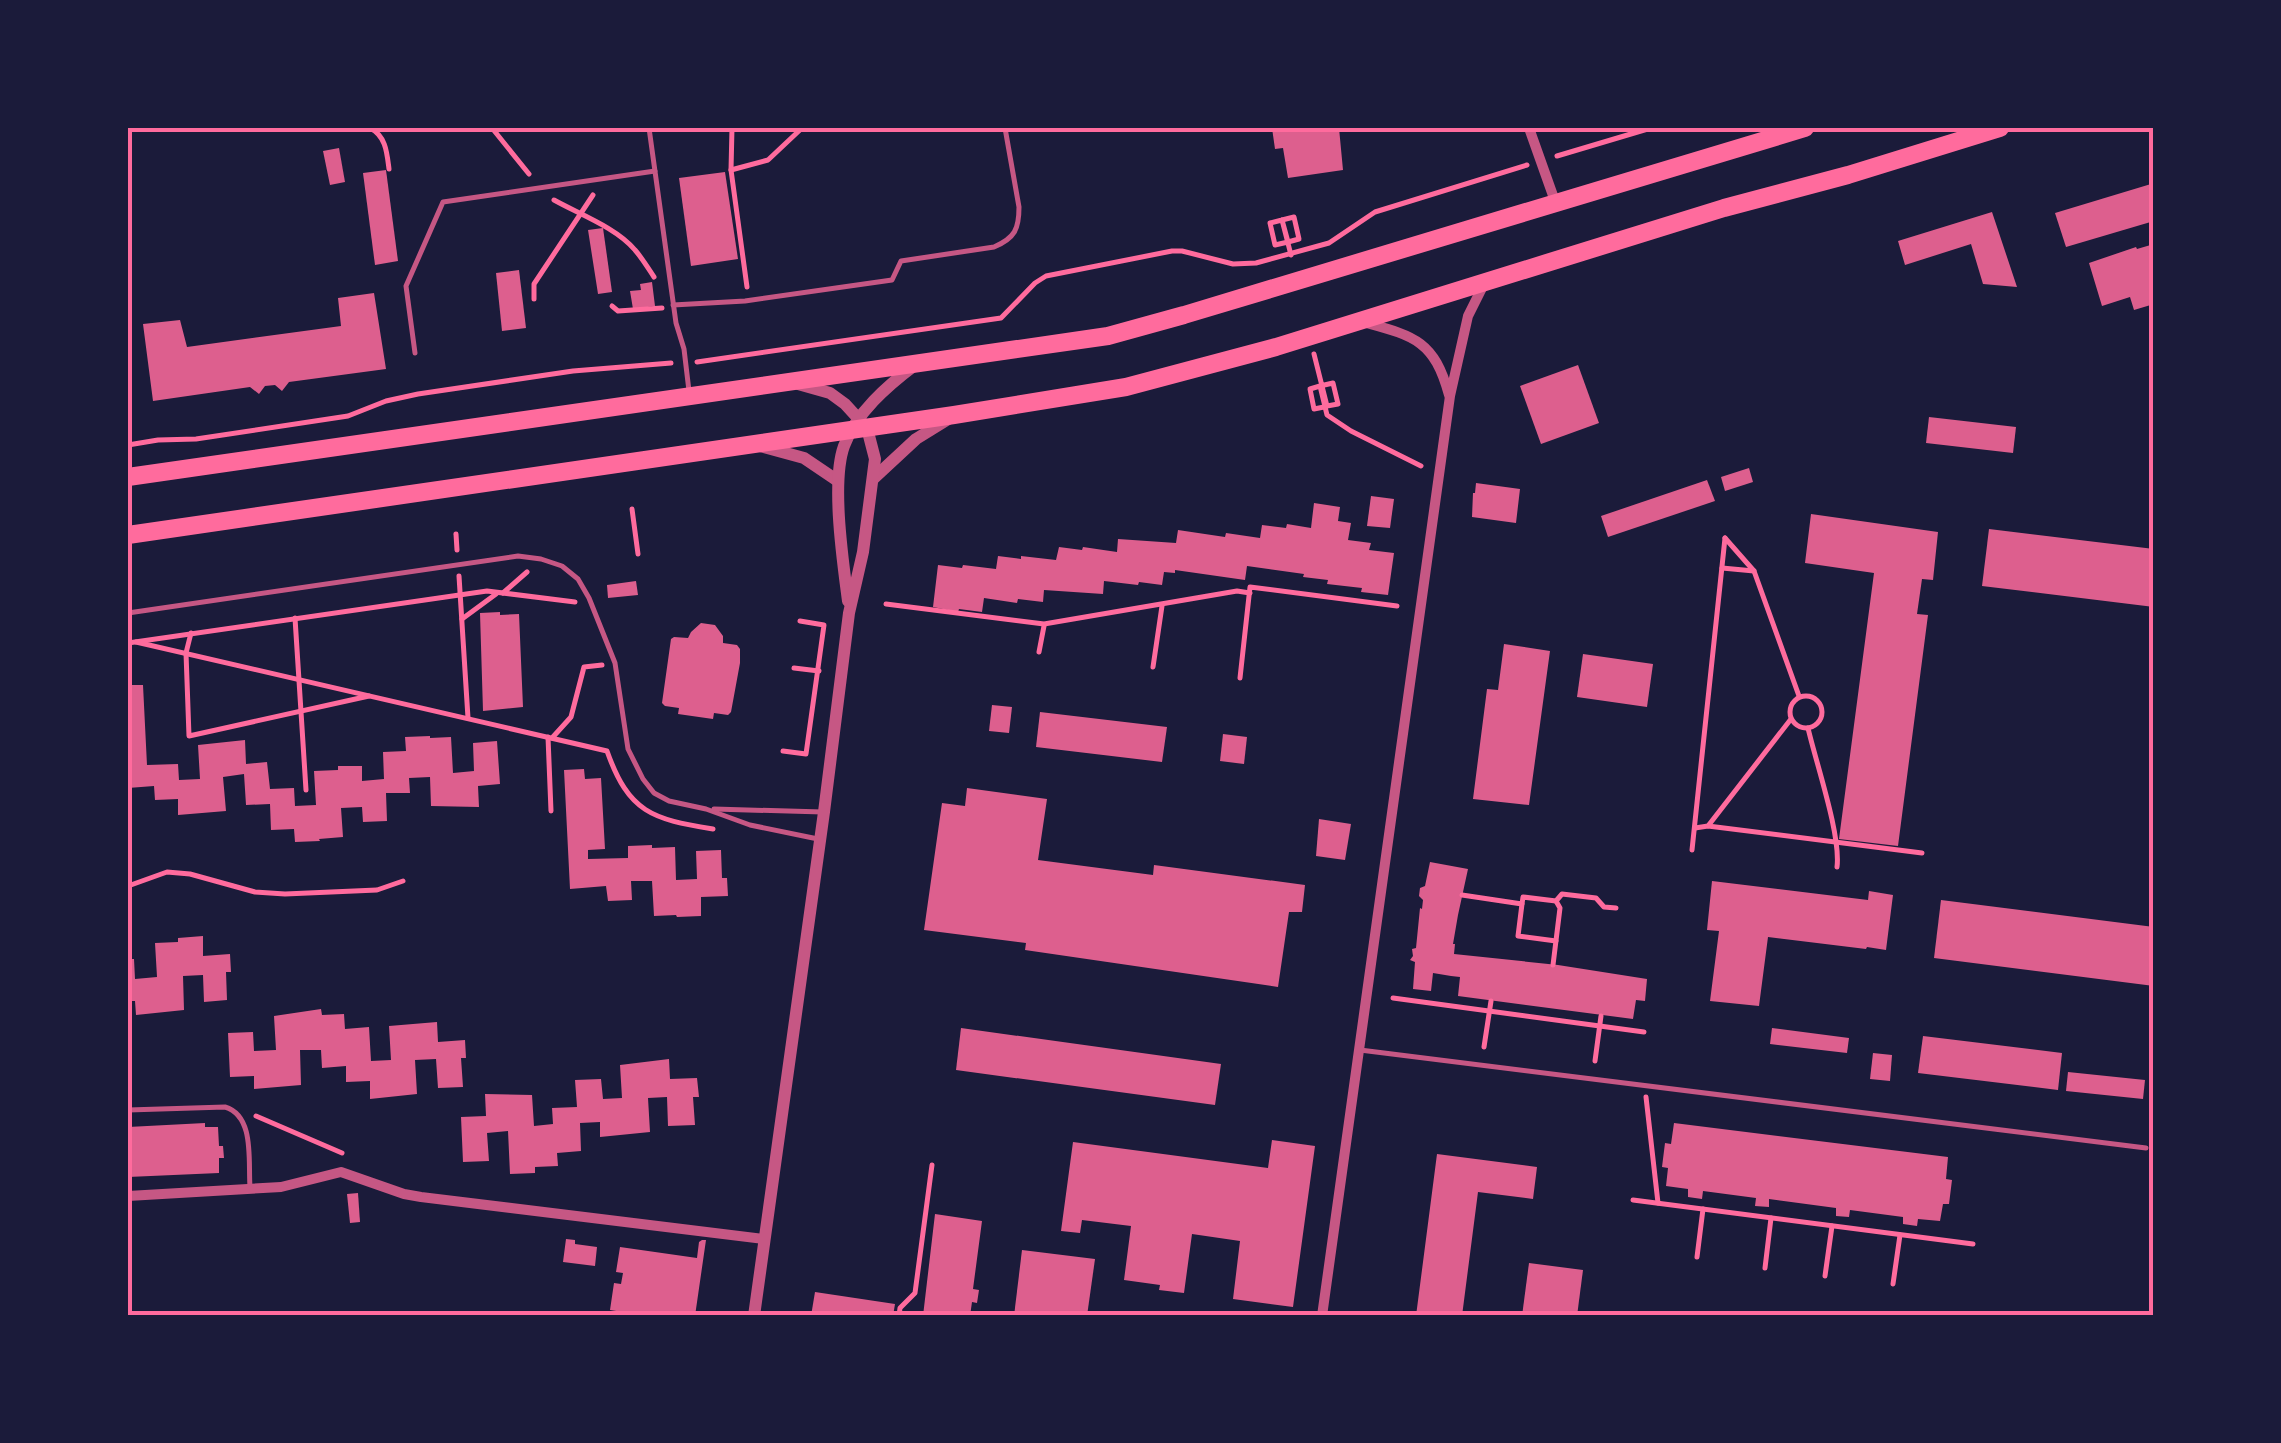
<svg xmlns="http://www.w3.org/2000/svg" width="2281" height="1443" viewBox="0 0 2281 1443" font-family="'Sofia Sans Condensed',sans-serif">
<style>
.building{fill:#dd5f8e}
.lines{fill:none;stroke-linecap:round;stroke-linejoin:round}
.path{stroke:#ff6b9d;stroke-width:5}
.service{stroke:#c65784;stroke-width:5}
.minor{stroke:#c65784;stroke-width:10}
.tertiary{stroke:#c65784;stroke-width:12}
.primary{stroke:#ff6b9d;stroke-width:18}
.neatline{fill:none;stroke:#ff6b9d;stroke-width:4}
</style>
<rect width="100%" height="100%" fill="#1b1b3a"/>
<g class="building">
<path d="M1272,128H1339L1343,170L1288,178L1283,148L1275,149Z"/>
<path d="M339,148L345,182L330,185L323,151Z"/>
<path d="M386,170L398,261L375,265L363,173Z"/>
<path d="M725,172L738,259L691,266L679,178Z"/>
<path d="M2151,184L2154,192V221L2066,247L2055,213Z"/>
<path d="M1992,212L2017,287L1983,284L1971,244L1905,265L1898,241Z"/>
<path d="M603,228L612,292L598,294L588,230Z"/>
<path d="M2154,244V304L2134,310L2130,297L2102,306L2089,263L2136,247L2137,249Z"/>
<path d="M519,270L526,328L502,331L496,273Z"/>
<path d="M652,282L655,306L633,309L630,291L641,290L640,284Z"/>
<path d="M374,293L386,369L289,382L282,391L275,385L265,386L259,394L250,387L153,401L143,324L180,320L187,347L341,326L338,298Z"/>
<path d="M1578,365L1599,423L1541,444L1520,386Z"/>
<path d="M1929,417L2016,427L2013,453L1926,443Z"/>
<path d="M1749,468L1753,482L1725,491L1721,477Z"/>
<path d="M1707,480L1715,501L1608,537L1601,516Z"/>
<path d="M1476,483L1520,489L1516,523L1472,517L1473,493H1475Z"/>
<path d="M1371,496L1394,499L1390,528L1367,526Z"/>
<path d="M1314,503L1340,507L1338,521L1351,523L1348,540L1371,543L1369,550L1394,553L1388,595L1361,592L1362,588L1327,584L1328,580L1303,577L1304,574L1247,566L1245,580L1175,570V573L1164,572L1162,585L1139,582L1138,585L1104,581L1103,594L1044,590L1043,602L1018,599L1017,603L984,598L982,612L959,609L958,612L933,607L938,565L962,568L963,565L996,569L998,556L1021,559V556L1056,560L1059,547L1082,550L1083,547L1117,552L1118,539L1176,543L1178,530L1225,537L1226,533L1260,538L1262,525L1286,528L1287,524L1311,528Z"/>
<path d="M1811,514L1938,532L1933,580L1922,579L1917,614L1928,615L1898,846L1839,839L1874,573L1805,563Z"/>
<path d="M1989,529L2154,549V607L1982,586Z"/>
<path d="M636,581L638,595L608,598L607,585Z"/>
<path d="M500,612V615L519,614L523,707L483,711L480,613Z"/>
<path d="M701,623L715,625L723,636V643L737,645L740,649V663L731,712L728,715L714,713L713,719L678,714L679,708L665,706L662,703L671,639L674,637L688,638L691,632Z"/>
<path d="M1504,644L1550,651L1529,805L1473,799L1487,689L1498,690Z"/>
<path d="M1583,654L1653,664L1647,707L1577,697Z"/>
<path d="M128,685H143L147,765L178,764L179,780L200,779L198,745L245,740L246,764L267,762L270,789L294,788L295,806L316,805L314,771L338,770V766H362V781L384,779L383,752L406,751L405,737L430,736V738L451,737L453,773L474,771L473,743L497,741L500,784L478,786L479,807L431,806L430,777L409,778L410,793H386L387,821L363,822L362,807L341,808L343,837L319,839L320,841L295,842L294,829L271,830L270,804L246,805L244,774L223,777L226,811L178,815V799L155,800L154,786L128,788Z"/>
<path d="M992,705L1012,707L1009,733L989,731Z"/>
<path d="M1040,712L1167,727L1162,762L1036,747Z"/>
<path d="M1223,734L1247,737L1244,764L1220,761Z"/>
<path d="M584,769L585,779L601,778L605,849L588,850V859L628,858V846L652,845V848L675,847L676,880L697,879L696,851L721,850L722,878H727L728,896L701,897V916L677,917L676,915L654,916L652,881H631L632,900L608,901L606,886L570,889L564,770Z"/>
<path d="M967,788L1047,799L1038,860L1153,875L1154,865L1305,885L1302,912H1289L1278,987L1025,950L1026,943L924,930L942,803L965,806Z"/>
<path d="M1319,819L1351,824L1345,860L1316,856Z"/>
<path d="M1430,862L1468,869L1458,915L1453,944H1455L1454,954L1558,965L1647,979L1645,1001L1636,1000L1633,1019L1458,996L1460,977L1451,976L1433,973L1431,991L1413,989L1415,962L1410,960L1413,956L1412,949L1416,948L1420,908L1422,909L1423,900L1419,896L1420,888L1425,886Z"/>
<path d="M1712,881L1868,900L1869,891L1893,895L1886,950L1867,947L1866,949L1768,937L1759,1006L1710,1001L1719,931L1707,930Z"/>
<path d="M1941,900L2154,927V986L1934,958Z"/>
<path d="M203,936V956L230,954L231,972H226L227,1000L204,1002L203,975L183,976L184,1010L136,1015L135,1001H128V959H134L135,979L157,977L155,943L178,942V938Z"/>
<path d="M321,1009L322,1015L344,1014L345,1029L369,1027L371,1061L391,1060L389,1026L437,1022L438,1042L465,1040L466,1058H461L463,1087L438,1088L436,1059L415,1060L417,1094L370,1099V1081L346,1082V1066L322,1068L321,1050H300L301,1085L254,1089V1076L230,1077L228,1033L253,1032L254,1051L276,1050L274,1016Z"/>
<path d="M961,1028L1221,1064L1215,1105L956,1070Z"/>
<path d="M1772,1028L1849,1038L1847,1053L1770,1044Z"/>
<path d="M1923,1036L2062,1053L2058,1090L1918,1073Z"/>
<path d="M1873,1053L1892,1055L1890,1081L1870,1079Z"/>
<path d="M669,1059L670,1079L697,1078L699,1097H693L695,1125L668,1126L667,1097L648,1098L650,1132L600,1137V1122L580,1123L581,1151L557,1153L558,1166L535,1167V1173L510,1174L508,1131L487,1133L489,1161L463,1162L461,1117L486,1116L485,1094L532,1095L534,1126L553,1124L552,1108L577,1107L575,1080L601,1079L603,1099L622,1098L620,1065Z"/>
<path d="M2068,1072L2145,1080L2143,1099L2066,1091Z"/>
<path d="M205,1123V1127H218L219,1146H223L224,1158H219V1173L128,1177V1127Z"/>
<path d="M1674,1123L1948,1157L1946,1179L1952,1180L1949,1204H1943L1940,1221L1918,1219L1917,1226L1903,1224V1217L1850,1210L1849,1217L1836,1216V1208L1769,1199V1207L1755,1206L1756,1198L1703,1191L1702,1199L1688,1197V1189L1666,1186L1668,1168L1662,1167L1665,1143L1671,1144Z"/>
<path d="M1272,1140L1315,1146L1293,1307L1233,1299L1240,1241L1192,1234L1184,1293L1159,1290L1160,1285L1124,1280L1131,1226L1082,1220L1080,1233L1061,1231L1073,1142L1268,1168Z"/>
<path d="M1437,1154L1537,1167L1533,1199L1478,1192L1462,1316H1416Z"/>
<path d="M358,1193L360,1222L350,1223L347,1194Z"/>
<path d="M935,1214L982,1221L973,1289L979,1290L977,1303L972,1302L970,1316H923Z"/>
<path d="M566,1239L575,1240V1244L597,1247L595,1266L563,1262Z"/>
<path d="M702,1240H706L695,1316H647L610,1310L614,1283L621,1284L623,1273L616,1272L620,1247L697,1258L699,1242Z"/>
<path d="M1022,1250L1095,1259L1087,1316H1014Z"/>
<path d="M1529,1263L1583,1270L1577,1316H1522Z"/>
<path d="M815,1292L895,1304L893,1316H811Z"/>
</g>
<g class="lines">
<g class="path">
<path d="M370,128C386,136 387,153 389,169"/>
<path d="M492,128L529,174"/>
<path d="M732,128L731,170L747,287"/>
<path d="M1557,156L1651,128"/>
<path d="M731,170L768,160L802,128"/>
<path d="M554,200C579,214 617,228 635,250C642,258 648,268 654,277"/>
<path d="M1282,220L1288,242L1275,245L1270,223L1282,220L1291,255"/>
<path d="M1282,220L1294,217L1299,239L1288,242"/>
<path d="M534,299V284L593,195"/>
<path d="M612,306L618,311L662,308"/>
<path d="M1314,354L1327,406L1338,404L1333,383L1320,386L1327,415L1351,431L1421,466"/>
<path d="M697,362L1001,318L1035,283L1046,276L1172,251H1182L1233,264L1256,263L1329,243L1375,212L1527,165"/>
<path d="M1320,386L1310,389L1314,409L1324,407"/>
<path d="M128,445L158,440L196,439L348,416L386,401L418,394L573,371L671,363"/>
<path d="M632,509L638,554"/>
<path d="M456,534L457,550"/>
<path d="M1725,538L1754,571L1799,696"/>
<path d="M1722,568L1754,571"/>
<path d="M459,576L468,718"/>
<path d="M503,593L527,572"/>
<path d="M886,604L1044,624L1237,591L1250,593"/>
<path d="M295,618L306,790"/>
<path d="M462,619L496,594"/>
<path d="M191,633L186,653L189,736L369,696"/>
<path d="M136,642L607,751C629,813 652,819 713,829"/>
<path d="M128,643L487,591L575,602"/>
<path d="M1039,652L1044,626"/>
<path d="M1153,667L1162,606"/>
<path d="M794,668L819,671"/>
<path d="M1240,678L1250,587L1397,606"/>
<circle cx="1806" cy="712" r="16"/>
<path d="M1808,728C1816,763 1841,835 1837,867"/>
<path d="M548,737L551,811"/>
<path d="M552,738L571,717L584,667L602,665"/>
<path d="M783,751L806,754L824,625L800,621"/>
<path d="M1708,826L1922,853"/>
<path d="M1695,828L1708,826L1791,719"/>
<path d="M1692,850L1725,538"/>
<path d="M128,886L167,872L190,874L255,892L285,894L377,890L403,881"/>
<path d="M1462,895L1522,904L1523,897L1556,901L1562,894L1596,898L1604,907L1616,908"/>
<path d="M1522,904L1518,936L1556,941"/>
<path d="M1553,965L1560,908L1556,901"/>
<path d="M1393,998L1644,1032"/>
<path d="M1484,1047L1491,1001"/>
<path d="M1595,1061L1601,1016"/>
<path d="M1646,1097L1658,1203"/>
<path d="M256,1116L342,1153"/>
<path d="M1633,1200L1973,1244"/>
<path d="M1697,1257L1703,1209"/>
<path d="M1765,1268L1771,1218"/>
<path d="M1825,1276L1832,1226"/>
<path d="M1893,1284L1900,1235"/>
<path d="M899,1316L900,1308L915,1293L932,1165"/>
</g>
<g class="service">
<path d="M649,128L676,323L684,349L689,391"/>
<path d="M673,305L745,301L892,280L901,261L994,247C1015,238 1019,229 1019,207L1005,128"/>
<path d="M415,353L406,286L443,202L655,171"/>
<path d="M128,613L518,556L541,559L562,566L578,579L589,598L615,663L628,749L643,779L654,793L669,801L706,809L750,825L818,839"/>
<path d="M714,809L823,812"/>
<path d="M1360,1050L2146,1148"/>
<path d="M128,1110L225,1107C255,1116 248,1161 250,1187"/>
</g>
<g class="minor">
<path d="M1529,128L1556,204"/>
<path d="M1363,322C1414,336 1434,340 1449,395"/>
<path d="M128,1196L281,1187L341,1172L404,1194L421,1197L764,1239"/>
<path d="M1322,1316L1450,396L1468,316L1485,282"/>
</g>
<g class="tertiary">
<path d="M760,446L804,458L838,481"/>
<path d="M874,478L916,439L950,418"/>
<path d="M848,601C843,562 831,482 844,446C856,413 887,386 915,365"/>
<path d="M754,1316L824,812L849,613L863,552L875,459L867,428L845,404L830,393L798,384"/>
</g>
<g class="primary">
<path d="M128,477L1108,336L1184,315L1805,128"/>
<path d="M128,535L954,415L1126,387L1276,347L1724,208L1848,175L2000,128"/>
</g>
</g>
<rect width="2281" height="1443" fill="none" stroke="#1b1b3a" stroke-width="260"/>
<rect x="130" y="130" width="2021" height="1183" class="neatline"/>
</svg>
